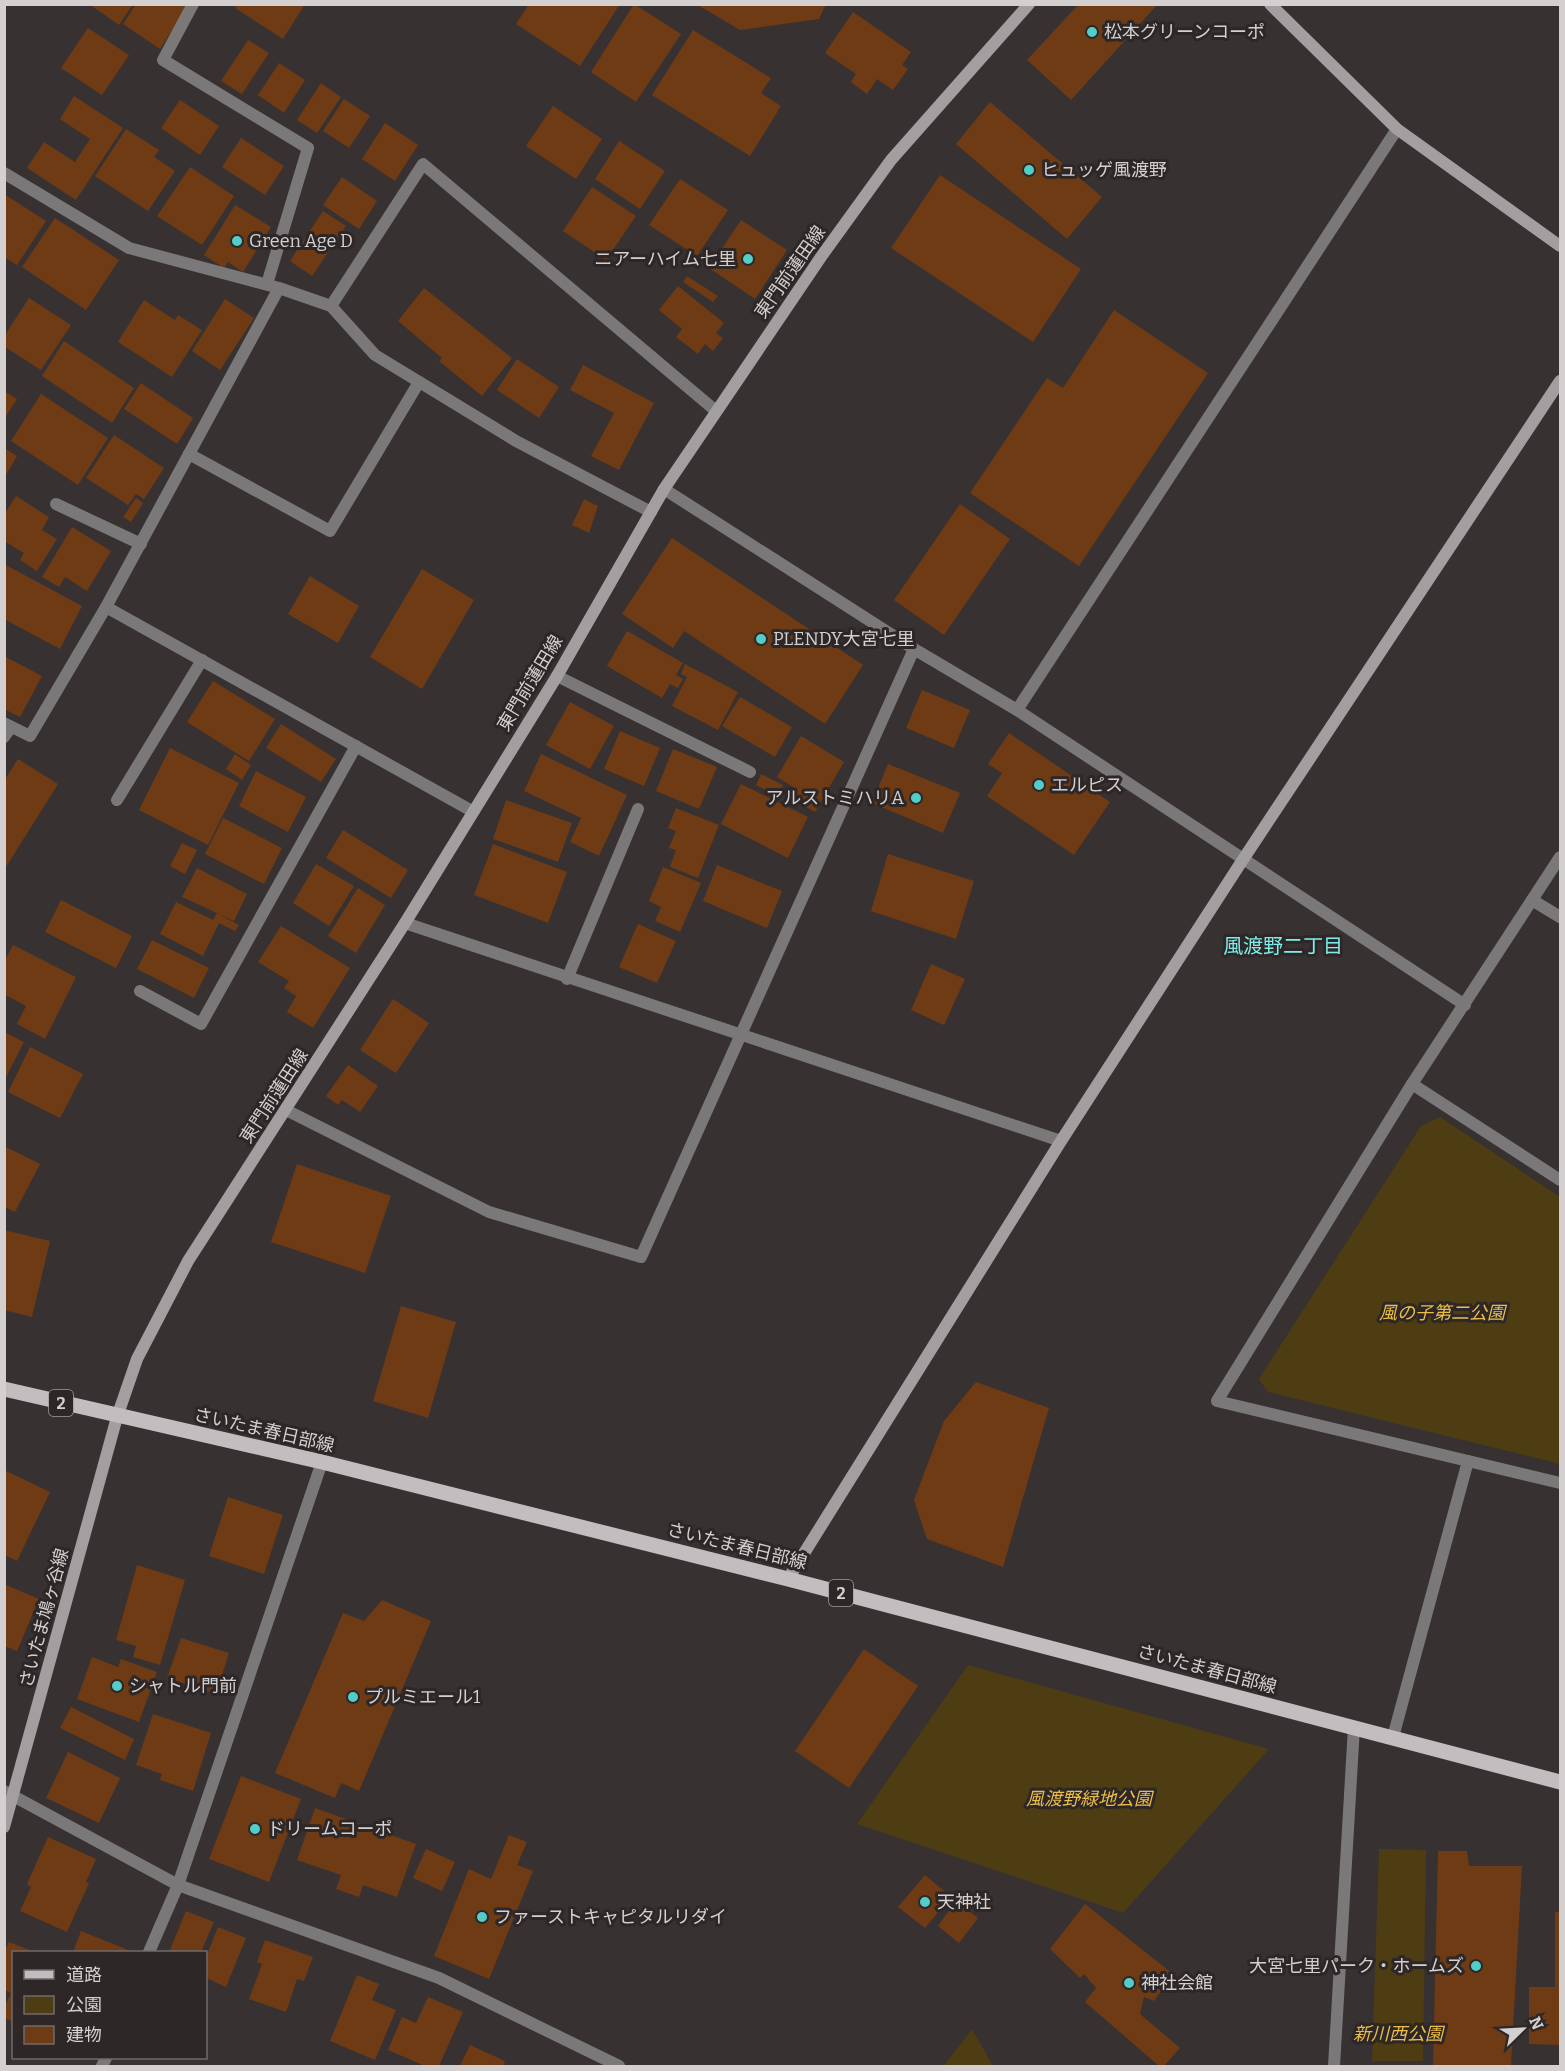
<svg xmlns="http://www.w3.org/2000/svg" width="1565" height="2071" viewBox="0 0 1565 2071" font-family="Bitter,'Noto Sans JP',serif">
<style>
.green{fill:#4e3d12}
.building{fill:#6f3b15}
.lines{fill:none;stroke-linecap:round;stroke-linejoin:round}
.lane{stroke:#7b7879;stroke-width:12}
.street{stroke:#7b7879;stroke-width:12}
.secondary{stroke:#a39fa1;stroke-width:12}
.primary{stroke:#c3bdc0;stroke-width:15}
.poi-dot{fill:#54cdc8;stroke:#2d2727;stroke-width:2}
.labels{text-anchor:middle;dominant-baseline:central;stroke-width:6;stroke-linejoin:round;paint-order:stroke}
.shield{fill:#2d2727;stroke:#a29d9d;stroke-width:1.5}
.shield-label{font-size:16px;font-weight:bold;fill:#d4d0d0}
.poi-label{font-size:18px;fill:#d4d0d0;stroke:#2d2727;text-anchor:start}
.street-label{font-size:18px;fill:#d4d0d0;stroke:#2d2727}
.park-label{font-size:18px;font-style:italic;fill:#ebbd47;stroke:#2d2727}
.neighbourhood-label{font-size:20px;fill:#81ece7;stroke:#2d2727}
</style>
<rect width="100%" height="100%" fill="#373131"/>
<g class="green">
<path d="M1440,1117L1560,1197V1464L1268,1392L1259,1379L1421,1126Z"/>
<path d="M968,1665L1269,1749L1123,1913L857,1824Z"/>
<path d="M1379,1849L1426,1850L1423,2061H1372Z"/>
<path d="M972,2029L993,2066H944Z"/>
</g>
<g class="building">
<path d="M89,4H133L119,25Z"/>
<path d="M136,4H182L187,8L160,49L123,24Z"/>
<path d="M237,4H305L283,39L235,8Z"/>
<path d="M529,4H620L580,66L516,24Z"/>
<path d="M634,4L681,34L636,102L591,72Z"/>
<path d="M696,4H826L819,19L740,30Z"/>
<path d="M1078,5H1157L1071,100L1027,60Z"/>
<path d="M853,12L911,52L902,65L908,69L893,90L877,79L867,94L851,82L856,74L825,53Z"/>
<path d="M88,28L129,55L102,95L61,68Z"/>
<path d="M693,30L771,78L761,93L781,106L750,156L652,95Z"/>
<path d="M248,40L269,53L242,94L221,81Z"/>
<path d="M279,63L305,80L284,113L258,95Z"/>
<path d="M321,83L341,97L317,133L297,120Z"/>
<path d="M74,96L123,128L76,200L27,168L44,142L75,162L90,139L60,119Z"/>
<path d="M344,99L370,116L349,148L323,131Z"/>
<path d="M180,100L219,126L200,155L161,128Z"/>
<path d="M990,102L1102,197L1067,239L956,144Z"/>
<path d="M553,106L602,139L576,179L526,146Z"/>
<path d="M385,123L418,145L395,181L362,159Z"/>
<path d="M126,129L159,150L154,157L175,171L148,211L95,176Z"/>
<path d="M241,138L284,166L265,195L222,167Z"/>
<path d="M619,141L665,171L640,209L595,179Z"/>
<path d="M190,167L234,196L202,245L157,216Z"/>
<path d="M940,175L1081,269L1033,342L891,248Z"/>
<path d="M342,177L377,201L359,229L323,205Z"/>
<path d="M680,179L728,210L697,256L649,225Z"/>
<path d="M592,187L636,216L606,260L563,231Z"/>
<path d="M4,194L46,221L17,265L4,257Z"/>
<path d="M235,205L271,227L243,272L228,262L224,268L204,255Z"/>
<path d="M323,211L346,226L312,276L290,261Z"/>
<path d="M55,218L119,260L86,310L22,267Z"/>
<path d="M741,220L787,250L755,299L709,268Z"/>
<path d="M687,276L718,296L713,302L683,282Z"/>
<path d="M678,286L724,323L716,333L723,338L713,351L705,344L698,354L676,337L682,329L659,310Z"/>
<path d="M424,288L512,358L482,396L439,361L442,358L398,321Z"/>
<path d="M29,298L71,325L41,370L5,347V335Z"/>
<path d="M225,299L254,318L220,370L192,351Z"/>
<path d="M144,300L175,320L178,315L202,330L172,377L118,342Z"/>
<path d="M1114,310L1208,373L1079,566L970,493L1047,378L1063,388Z"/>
<path d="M64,341L134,388L112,423L42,376Z"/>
<path d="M517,359L559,387L539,418L497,390Z"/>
<path d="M583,365L654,403L619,470L591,456L614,413L570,390Z"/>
<path d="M141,383L193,418L177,444L124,409Z"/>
<path d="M4,391L17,399L6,416L4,415Z"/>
<path d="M41,394L108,438L78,485L11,441Z"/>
<path d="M114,435L164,468L144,499L136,494L128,505L86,478Z"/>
<path d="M4,448L17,456L4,478Z"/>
<path d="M16,496L49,517L42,530L57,539L37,571L20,560L24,553L4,541V515Z"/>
<path d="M136,498L143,503L131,522L123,517Z"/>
<path d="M584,499L598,506L589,533L572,525Z"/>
<path d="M960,504L1010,539L944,635L894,600Z"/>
<path d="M72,527L111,551L87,591L65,577L59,587L42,577Z"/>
<path d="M672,538L863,665L825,724L684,631L673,648L622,614Z"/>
<path d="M4,564L82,606L60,649L4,619Z"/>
<path d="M422,569L474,600L422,689L370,657Z"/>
<path d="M310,576L359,606L338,643L288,614Z"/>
<path d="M627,631L683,663L676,675L683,679L678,688L670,684L662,698L607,666Z"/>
<path d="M4,656L42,676L20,717L4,709Z"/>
<path d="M685,664L738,692L718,730L672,706L687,677L681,674Z"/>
<path d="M213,681L275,719L249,761L187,722Z"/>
<path d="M922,690L970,710L954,748L906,728Z"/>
<path d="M740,697L792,727L775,757L722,726Z"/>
<path d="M570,702L614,726L590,769L546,745Z"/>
<path d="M281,724L336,759L321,782L266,748Z"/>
<path d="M620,731L660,748L644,786L604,769Z"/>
<path d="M1009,733L1110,802L1074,855L987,796L1002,773L988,764Z"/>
<path d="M801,736L844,762L815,812L788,797L793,787L777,777Z"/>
<path d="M170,748L239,783L208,845L139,810Z"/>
<path d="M673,749L717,767L699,809L656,791Z"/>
<path d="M235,754L251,765L242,780L226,769Z"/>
<path d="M541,754L627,795L599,856L570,842L581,818L524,791Z"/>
<path d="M18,759L58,784L4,870V781Z"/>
<path d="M888,764L960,793L943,833L872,803Z"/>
<path d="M256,771L306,797L288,832L239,806Z"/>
<path d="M761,774L783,785L777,796L756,785Z"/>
<path d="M741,784L808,817L788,858L721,824Z"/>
<path d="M506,800L572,823L558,862L493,839Z"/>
<path d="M676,808L719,825L698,878L670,867L676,850L669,848L676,831L668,828Z"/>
<path d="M223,818L282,848L264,884L205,854Z"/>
<path d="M343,830L408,870L391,898L326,858Z"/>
<path d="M182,843L197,850L185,874L170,866Z"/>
<path d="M493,844L567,872L548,923L474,895Z"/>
<path d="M888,854L974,881L956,939L871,911Z"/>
<path d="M316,864L354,886L329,926L293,903Z"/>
<path d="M717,865L782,891L767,928L703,901Z"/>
<path d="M663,867L701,883L680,932L655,921L661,907L649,901Z"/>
<path d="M197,868L247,894L234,921L182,897Z"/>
<path d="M358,888L385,905L356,953L328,936Z"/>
<path d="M61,900L132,936L116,968L45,932Z"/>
<path d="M176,902L213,920L217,913L239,925L235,931L219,923L203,956L160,934Z"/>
<path d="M638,924L676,941L657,983L619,967Z"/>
<path d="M281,926L350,968L313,1028L287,1012L296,996L284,988L289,981L258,962Z"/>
<path d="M152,940L209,968L194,998L137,969Z"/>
<path d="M13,945L76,977L45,1039L17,1024L26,1006L4,994V962Z"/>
<path d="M931,964L965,979L944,1025L911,1010Z"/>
<path d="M393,999L429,1023L396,1073L360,1050Z"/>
<path d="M4,1032L24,1042L4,1081Z"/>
<path d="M30,1047L83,1074L60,1118L8,1092Z"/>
<path d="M348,1065L378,1086L360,1112L342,1100L338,1105L326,1096Z"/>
<path d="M4,1146L40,1164L15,1212L4,1207Z"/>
<path d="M297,1164L391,1196L365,1273L271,1242Z"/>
<path d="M4,1230L50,1241L32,1317L4,1310Z"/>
<path d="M401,1306L456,1322L428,1418L373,1401Z"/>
<path d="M976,1382L1049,1408L1003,1567L927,1539L914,1500L944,1421Z"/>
<path d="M4,1470L50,1492L17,1561L4,1555Z"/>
<path d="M228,1497L283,1515L264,1574L209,1556Z"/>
<path d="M137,1565L185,1580L160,1665L133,1657L136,1646L116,1640Z"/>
<path d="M4,1584L39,1599L17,1651L4,1646Z"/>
<path d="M382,1600L431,1621L359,1791L341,1783L335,1798L275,1773L343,1613L364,1621Z"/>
<path d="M181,1638L229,1653L216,1694L167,1678Z"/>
<path d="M864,1649L918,1686L849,1788L795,1751Z"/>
<path d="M92,1657L118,1667L121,1659L157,1672L139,1722L77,1699Z"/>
<path d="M71,1707L134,1739L125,1760L60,1728Z"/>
<path d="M153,1714L211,1733L193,1791L160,1780L162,1774L136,1765Z"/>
<path d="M68,1752L120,1778L99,1823L46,1798Z"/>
<path d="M241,1776L301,1799L269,1882L209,1859Z"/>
<path d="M315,1808L416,1844L397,1897L363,1885L359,1897L336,1889L341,1875L297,1860Z"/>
<path d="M509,1835L527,1842L517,1865L533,1871L489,1979L434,1956L469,1869L491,1879Z"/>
<path d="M48,1837L96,1859L86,1882L89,1883L67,1932L20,1911L31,1887L27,1884Z"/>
<path d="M426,1849L455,1862L442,1891L413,1878Z"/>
<path d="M1438,1851H1467L1469,1866H1522L1511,2066H1433Z"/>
<path d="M925,1875L951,1897L925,1928L898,1907Z"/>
<path d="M956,1901L978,1918L959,1943L938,1926Z"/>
<path d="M1085,1904L1173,1974L1154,2001L1144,1997L1140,2014L1180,2048L1164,2066H1159L1085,2002L1096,1988L1084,1974L1080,1978L1050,1949Z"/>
<path d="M186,1911L214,1922L201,1952H169Z"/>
<path d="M1555,1912H1560V2045L1529,2044V1987H1555Z"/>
<path d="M218,1927L246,1938L226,1987L206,1978V1957Z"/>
<path d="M81,1931L133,1952H73Z"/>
<path d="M265,1940L313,1957L304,1981L297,1979L286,2012L249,1999L262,1964L257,1962Z"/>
<path d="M9,1942L35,1952H14V2022L4,2018V2008L11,1993L4,1990V1953Z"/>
<path d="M357,1975L379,1984L372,2000L396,2010L375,2060L330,2041Z"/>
<path d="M428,1997L463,2012L439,2066H425L388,2050L402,2017L416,2023Z"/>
<path d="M470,2045L505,2061L503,2066H460Z"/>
</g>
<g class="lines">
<g class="lane">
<path d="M56,504L141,544"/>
<path d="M106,607L472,811"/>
<path d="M557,676L750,772"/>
<path d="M4,737L11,727"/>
<path d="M117,800L202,660"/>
<path d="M567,979L638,809"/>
<path d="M140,991L201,1024L356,746"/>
<path d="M1334,2066L1354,1727"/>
</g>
<g class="street">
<path d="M193,4L163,60L308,148L267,284"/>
<path d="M4,173L129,248L279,288L331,306L375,355L516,441L651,512"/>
<path d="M331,306L423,164L716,411"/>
<path d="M189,454L330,531L419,382"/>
<path d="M664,489L914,649L1017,710L1465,1005"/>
<path d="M1017,710L1397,129"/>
<path d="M4,723L30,736L106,607L279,288"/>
<path d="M1560,857L1412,1084L1560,1180"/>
<path d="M1532,900L1560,917"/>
<path d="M405,923L1061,1141"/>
<path d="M1412,1084L1217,1401L1560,1483"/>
<path d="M286,1110L489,1212L641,1257L914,649"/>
<path d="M1393,1737L1468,1461"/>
<path d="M4,1791L178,1885L439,1978L619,2066"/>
<path d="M149,1952L178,1885L322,1462"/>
<path d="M102,2066L106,2058"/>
</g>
<g class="secondary">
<path d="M1270,4L1397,129L1560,246"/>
<path d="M788,1579L1061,1141L1242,861L1560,381"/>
<path d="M4,1827L117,1417L137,1359L188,1261L405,923L557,676L664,489L823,254L891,160L1029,4"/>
</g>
<path class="primary" d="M4,1389L322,1462L788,1579L1560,1782"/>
</g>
<g class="poi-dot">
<circle cx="1092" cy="32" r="6"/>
<circle cx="1029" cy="170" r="6"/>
<circle cx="237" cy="241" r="6"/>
<circle cx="748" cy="259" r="6"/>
<circle cx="761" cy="639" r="6"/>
<circle cx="1039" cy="785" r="6"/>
<circle cx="916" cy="798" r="6"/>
<circle cx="117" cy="1686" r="6"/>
<circle cx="353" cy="1697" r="6"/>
<circle cx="255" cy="1829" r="6"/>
<circle cx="925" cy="1902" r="6"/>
<circle cx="482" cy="1917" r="6"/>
<circle cx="1476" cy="1966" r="6"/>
<circle cx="1129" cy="1983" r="6"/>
</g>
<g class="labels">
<g class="shield">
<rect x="49" y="1390" width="24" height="26" rx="4.5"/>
<rect x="829" y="1580" width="24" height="26" rx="4.5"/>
</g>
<g class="shield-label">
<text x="61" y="1403">2</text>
<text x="841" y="1593">2</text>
</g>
<g class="poi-label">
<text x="1104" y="32">松本グリーンコーポ</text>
<text x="1041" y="170">ヒュッゲ風渡野</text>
<text x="249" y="241">Green Age D</text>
<text x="736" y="259" text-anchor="end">ニアーハイム七里</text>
<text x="773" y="639">PLENDY大宮七里</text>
<text x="1051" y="785">エルピス</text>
<text x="904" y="798" text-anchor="end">アルストミハリA</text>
<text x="129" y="1686">シャトル門前</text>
<text x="365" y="1697">プルミエール1</text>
<text x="267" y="1829">ドリームコーポ</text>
<text x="937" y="1902">天神社</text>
<text x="494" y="1917">ファーストキャピタルリダイ</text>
<text x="1464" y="1966" text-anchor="end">大宮七里パーク・ホームズ</text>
<text x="1141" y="1983">神社会館</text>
</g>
<g class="street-label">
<text transform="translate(790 272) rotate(-55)">東門前蓮田線</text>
<text transform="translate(530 683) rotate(-59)">東門前蓮田線</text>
<text transform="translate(274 1096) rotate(-57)">東門前蓮田線</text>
<text transform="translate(264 1430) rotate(13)">さいたま春日部線</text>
<text transform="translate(737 1546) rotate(14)">さいたま春日部線</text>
<text transform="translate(44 1618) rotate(-75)">さいたま鳩ヶ谷線</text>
<text transform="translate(1207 1669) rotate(15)">さいたま春日部線</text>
</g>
<g class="park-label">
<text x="1442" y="1313">風の子第二公園</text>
<text x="1089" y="1799">風渡野緑地公園</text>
<text x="1398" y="2034">新川西公園</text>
</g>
<g class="neighbourhood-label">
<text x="1283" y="946">風渡野二丁目</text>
</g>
</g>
<rect width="1565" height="2071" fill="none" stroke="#d4d0d0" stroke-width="12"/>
<rect x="12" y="1951" width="195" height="108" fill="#2d2727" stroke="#706b6b" stroke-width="1.5"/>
<rect x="24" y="1970" width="30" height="9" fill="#c3bdc0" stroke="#706b6b" stroke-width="1.5"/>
<text x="66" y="1981" font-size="18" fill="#d4d0d0">道路</text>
<rect x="24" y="1996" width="30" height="18" fill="#4e3d12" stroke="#706b6b" stroke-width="1.5"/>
<text x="66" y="2011" font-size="18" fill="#d4d0d0">公園</text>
<rect x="24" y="2026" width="30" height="18" fill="#6f3b15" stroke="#706b6b" stroke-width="1.5"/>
<text x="66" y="2041" font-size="18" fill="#d4d0d0">建物</text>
<g transform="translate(1523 2029) rotate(66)" stroke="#2d2727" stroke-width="4.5" paint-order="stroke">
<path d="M0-4.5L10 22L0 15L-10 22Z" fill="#d4d0d0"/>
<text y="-9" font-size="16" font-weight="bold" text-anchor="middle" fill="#d4d0d0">N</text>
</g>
</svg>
